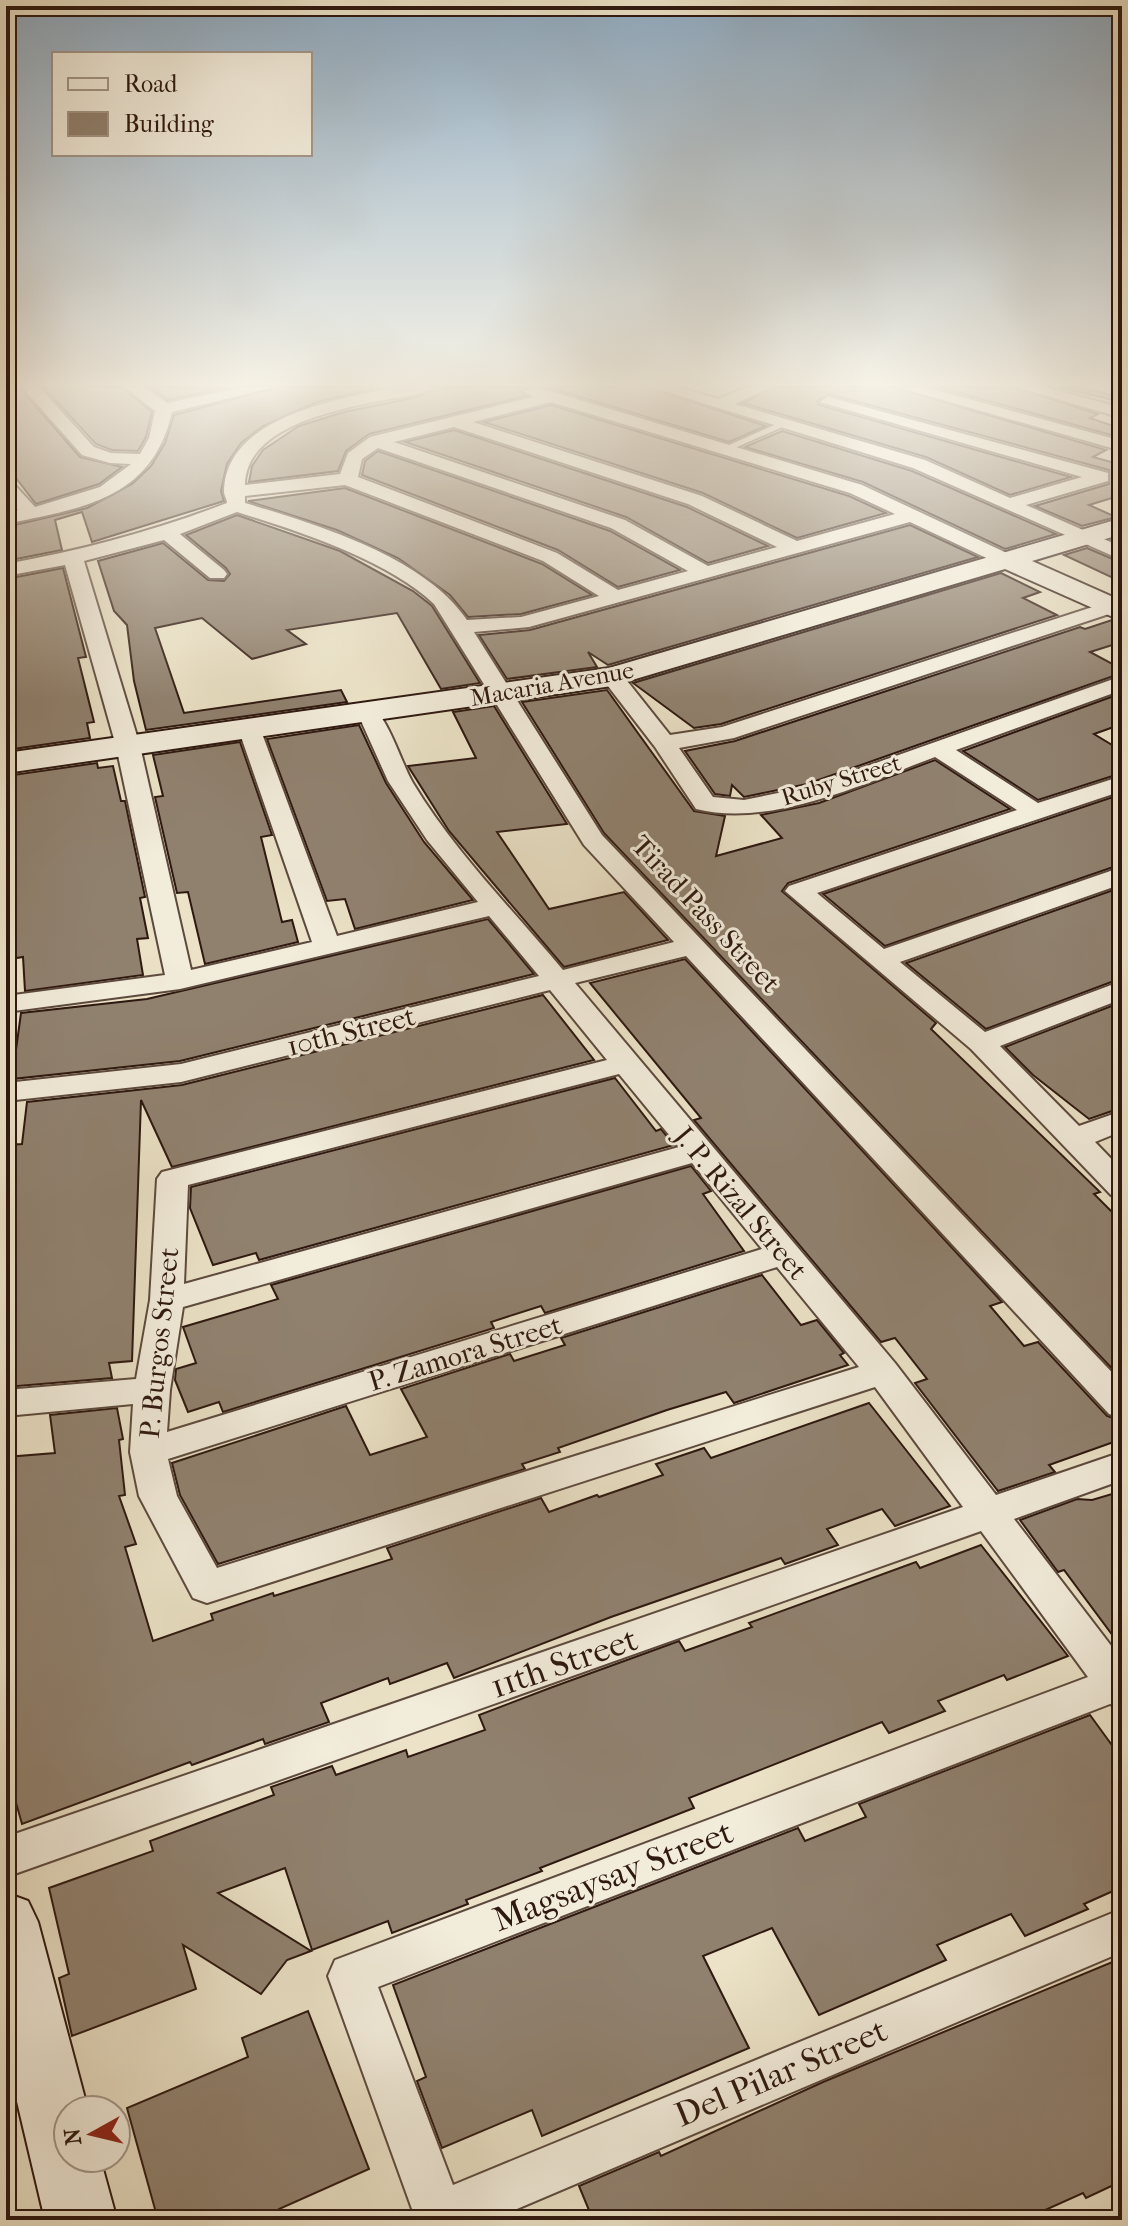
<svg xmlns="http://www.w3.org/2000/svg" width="1128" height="2226" viewBox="0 0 1128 2226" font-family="'IM FELL French Canon',serif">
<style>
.building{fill:#90816f;stroke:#2e1810;stroke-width:2}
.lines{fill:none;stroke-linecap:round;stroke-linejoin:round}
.lane-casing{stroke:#5d4a3e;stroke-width:4}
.street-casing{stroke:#5d4a3e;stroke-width:4}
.secondary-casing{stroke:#2e1810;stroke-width:4}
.lane{fill:#f2ecdb;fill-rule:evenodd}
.street{fill:#f2ecdb;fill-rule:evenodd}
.secondary{fill:#f2ecdb;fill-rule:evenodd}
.labels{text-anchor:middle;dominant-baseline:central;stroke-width:6;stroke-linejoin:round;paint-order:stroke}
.far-street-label{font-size:24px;fill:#2e1810;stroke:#f2ecdb}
.street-label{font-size:28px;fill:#2e1810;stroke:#f2ecdb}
.near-street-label{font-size:34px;fill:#2e1810;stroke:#f2ecdb}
</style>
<rect width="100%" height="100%" fill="#ebe2c7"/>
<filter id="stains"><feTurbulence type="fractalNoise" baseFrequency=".0025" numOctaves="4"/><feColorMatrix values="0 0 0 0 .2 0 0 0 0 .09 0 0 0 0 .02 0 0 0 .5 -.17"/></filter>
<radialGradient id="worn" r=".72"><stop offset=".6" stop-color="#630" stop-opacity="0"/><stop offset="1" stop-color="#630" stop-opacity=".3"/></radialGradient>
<g class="building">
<path d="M6,387H19L80,457L122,467L99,484L36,504L6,465Z"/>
<path d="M43,387H122L152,412L146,437L138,451L112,450L96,444Z"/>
<path d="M150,387H227L168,400Z"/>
<path d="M278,387H381L317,402L263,426L241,443L227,464L221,491L224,501L92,542L82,512L55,520L62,550L6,561V527L87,508L132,484L151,466L165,443L174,415Z"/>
<path d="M435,387H526L521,392L526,396L369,434L346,451L338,471L249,482L252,466L263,450L299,426L344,412L417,397Z"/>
<path d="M548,387H648L766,426L729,442Z"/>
<path d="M773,387H894L1106,450L1093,457L1122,465V495L1089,505L1116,517L1082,526L1035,506L1109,484V470L829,394L817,401L819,405L1071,477L1010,495L926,457L743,403Z"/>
<path d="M938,387H1014L1098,414L1090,418L1122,429V438Z"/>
<path d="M1058,387H1080L1122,398V402Z"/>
<path d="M551,405L849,496L886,513L797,538L703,493L484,422Z"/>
<path d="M454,430L687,507L768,546L708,563L626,517L405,442Z"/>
<path d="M782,431L912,471L1056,534L1005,549L863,482L745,447Z"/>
<path d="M378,451L610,531L680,570L618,587L558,550L362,475L365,461Z"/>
<path d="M345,488L542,564L592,595L521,614L468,617L450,595L398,558L337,530L248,501Z"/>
<path d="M237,515L340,551L413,591L432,606L480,683L441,689L397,613L287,630L306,644L252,659L202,618L155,628L184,713L341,690L347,702L146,730L134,681L127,625L114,611L98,561L163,543L208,580L224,581L230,574L226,568L186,535Z"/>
<path d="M910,525L978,557L608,665L588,652L597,667L507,679L479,635L530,630Z"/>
<path d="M1087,548L1122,563V573L1111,577L1064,555Z"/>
<path d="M63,568L86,657L78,658L94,722L87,723L90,738L6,750V579Z"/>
<path d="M1001,573L1040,592L1023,598L1057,615L721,724L694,728L633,683Z"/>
<path d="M1112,620L1122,624V642L1090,652L1122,669V673L807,784L744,797L732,785L730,796L715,794L685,751L735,741L1080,627L1085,629Z"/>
<path d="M607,690L694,811L725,816L716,856L782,838L761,815L819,803L935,760L1010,809L788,883L782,891L936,1023L931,1029L1100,1192L1094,1194L1122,1222V1379L604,833L522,702Z"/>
<path d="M1122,693V724L1094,734L1122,751V773L1038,800L963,751Z"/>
<path d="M494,706L567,824L497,832L549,909L624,892L668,940L564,967L449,831L408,766L476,758L453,712Z"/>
<path d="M359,725L386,783L424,842L473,900L355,929L345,899L327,901L267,739Z"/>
<path d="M240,742L272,835L261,837L282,922L292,920L298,942L205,964L188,892L177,893L155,797L163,796L153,755Z"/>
<path d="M97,763L98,768L113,766L121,801H125L145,897L140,898L148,938L137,939L143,975L25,991L23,957L10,959L6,930V776Z"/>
<path d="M1122,794V864L885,946L823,894Z"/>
<path d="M1122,887V978L986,1029L906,963Z"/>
<path d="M488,919L534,974L180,1061L12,1079L21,1013L147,999Z"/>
<path d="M685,959L1002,1302L990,1306L1024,1346L1038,1342L1107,1416L1122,1421V1439L1049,1465L1055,1472L998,1491L915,1383L927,1379L895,1338L881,1342L694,1120L701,1118L590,983Z"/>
<path d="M543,995L594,1060L172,1167L141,1100L132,1361L109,1363L112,1378L6,1387V1145L22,1144L27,1102L182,1085Z"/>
<path d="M1122,1002V1107L1112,1111L1089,1119L1033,1075L1005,1047Z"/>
<path d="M615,1078L656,1131L661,1129L674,1145L259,1260L256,1253L213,1265L190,1208L191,1187Z"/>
<path d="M691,1166L711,1191L703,1194L744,1251L545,1313L541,1306L491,1322L494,1328L223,1412L219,1402L188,1412L175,1380L176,1369L196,1363L183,1327L278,1299L271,1285Z"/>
<path d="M762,1275L801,1325L817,1320L844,1353L840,1355L848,1365L734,1403L726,1392L667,1410L558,1448L560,1452L522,1464L525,1469L218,1564L180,1495L172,1463L346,1406L370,1455L427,1437L401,1389L510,1354L514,1361L565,1345L561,1338Z"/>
<path d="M869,1403L950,1506L895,1526L882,1509L827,1529L838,1545L785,1564L781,1558L611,1617L454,1678L447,1663L390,1684L388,1678L321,1703L329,1722L265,1744L263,1739L192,1765L190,1762L22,1824L6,1767V1457L55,1453L50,1415L117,1408L123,1439L119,1440L125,1495L119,1496L136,1544L125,1547L153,1641L213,1620L211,1614L273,1593L274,1596L392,1559L387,1548L541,1498L549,1512L597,1495L599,1497L663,1475L656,1464L704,1448L711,1458Z"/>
<path d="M1122,1491V1648L1064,1570L1058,1572L1020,1520L1077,1499L1092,1500Z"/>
<path d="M981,1545L1068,1656L1007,1680L1004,1675L938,1701L945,1711L889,1733L882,1722L689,1798L694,1808L540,1868L542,1871L466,1900L468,1904L392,1933L388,1921L312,1950L285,1868L218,1893L311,1951L287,1960L261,1994L183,1945L196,1989L72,2036L59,1978L69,1974L49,1888L153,1851L150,1841L274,1795L271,1787L332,1766L336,1775L406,1750L408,1757L485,1730L479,1715L550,1688L679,1641L685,1651L752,1627L749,1623L916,1562L920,1568Z"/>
<path d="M1090,1715L1122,1759V1887L1084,1904L1088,1909L1025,1936L1011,1914L937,1945L946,1960L819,2015L772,1928L703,1956L749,2048L542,2136L532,2110L442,2148L417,2081L426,2077L393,1985L798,1828L805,1841L866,1817L859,1804Z"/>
<path d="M1122,1958V2181L1086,2198L1083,2193L1023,2220H593L579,2186L659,2152L661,2156L823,2082Z"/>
<path d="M308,2011L369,2169L279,2209L283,2220H158L127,2108L248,2057L242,2038Z"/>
</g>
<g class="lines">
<g class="lane-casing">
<path id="lane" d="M781,422L789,424L728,451L720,449Z"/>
</g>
<g class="street-casing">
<g id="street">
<path d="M22,387H39L94,447L111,453L140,454L149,438L155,411L125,387H144L167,403L243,387H275L172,412C152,500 82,508 6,524V512L18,510L6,497V481L12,482L35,507L100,487L131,464L110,463L82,455Z"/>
<path d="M398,387H432C421,396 399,397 384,400C339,409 245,426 245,485L340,474L348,453L370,437L533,397L524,391L537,387L862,485L1011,555L1014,559L1011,563H997L910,522L529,627L474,632L602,835L1122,1383V1418L1109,1414L686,956L575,983L895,1363L996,1495L1122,1452V1480L1014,1519L1122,1660V1708L1110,1704L378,1987L453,2185L1122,1909V1952L491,2220H416L328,1976L335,1960L1088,1677L981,1531L6,1877V1837L963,1507L875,1387L207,1603L193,1598L139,1496L130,1452L133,1404L6,1416V1390L136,1379L150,1300L157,1179L162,1172L607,1060L550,990L181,1082L6,1101V1083L181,1064L539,976L489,916L180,989L6,1012V996L165,975L116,746L65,565L6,576V564C83,550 154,531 227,503C227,499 224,496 224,492C225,415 341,399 398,387ZM551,402L850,493L895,514L797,541L702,496L473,422ZM454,427L688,504L777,547L708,566L625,520L394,442ZM378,448L611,528L688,571L618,590L557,553L358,477L362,459ZM345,485L543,561L599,596L521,617L467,620C425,557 316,524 245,503V496ZM237,512C298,531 388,560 434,604L584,845L674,942L563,970C512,909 454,851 413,783C402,765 386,710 368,705L357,712L388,781L427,840L478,902L337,936L260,728L249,721L238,728L312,942L191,970L140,746L84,561L164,540L210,578H224L227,574L224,570L180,534ZM619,1074L679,1147L184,1284L188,1185ZM692,1163L762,1249L167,1432L170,1390L183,1307ZM777,1267L859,1367L217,1568L177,1496L168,1459Z"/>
<path d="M651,387H678L718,399L747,387H770L735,404L925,460L1010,498L1082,477L820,402L828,397L1108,473V481L1026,505L1122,547V560L913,468Z"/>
<path d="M897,387H925L1122,441V451Z"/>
<path d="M1017,387H1045L1122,408V418Z"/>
<path d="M1111,601L1121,607L1118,611L734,738L679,748L713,797L744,800L808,787L1122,676V690L956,750L1038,803L1122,776V791L817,893L884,949L1122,867V884L900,962L985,1032L1122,981V999L1000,1046L1079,1126L1122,1111V1131L1095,1142L1122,1170V1198L1111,1195L971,1049L785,891L789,886L1017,810L935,757C865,783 772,828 696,809L655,747L601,677L604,672H620L670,735L722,727Z"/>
</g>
</g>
<g class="secondary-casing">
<g id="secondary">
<path d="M1122,518V534L1032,561L1122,601V621L1005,569L612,686L6,773V753L609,668Z"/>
<path d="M6,1893L28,1901L38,1922L88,2110H68V2158H100L117,2220H45L6,2055Z"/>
</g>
</g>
<use href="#lane" class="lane"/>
<use href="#street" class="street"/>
<use href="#secondary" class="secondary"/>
</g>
<linearGradient id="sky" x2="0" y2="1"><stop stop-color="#8fabc2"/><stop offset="0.55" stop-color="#f6f2e6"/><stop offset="1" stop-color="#f6f2e6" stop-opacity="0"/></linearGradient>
<rect width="1128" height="699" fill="url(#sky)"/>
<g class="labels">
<g class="far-street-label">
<text transform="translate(552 684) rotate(-10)">Macaria Avenue</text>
<text transform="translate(841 780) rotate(-17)">Ruby Street</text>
</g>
<g class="street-label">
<text transform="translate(706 914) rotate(47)">Tirad Pass Street</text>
<text transform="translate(351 1031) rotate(-14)">10th Street</text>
<text transform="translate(741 1203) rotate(50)">J. P. Rizal Street</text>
<text transform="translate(159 1343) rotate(-84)">P. Burgos Street</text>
<text transform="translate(465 1353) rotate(-17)">P. Zamora Street</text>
</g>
<g class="near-street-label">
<text transform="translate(564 1663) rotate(-19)">11th Street</text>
<text transform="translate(613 1876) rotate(-21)">Magsaysay Street</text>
<text transform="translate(781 2073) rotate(-23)">Del Pilar Street</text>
</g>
</g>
<rect width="1128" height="2226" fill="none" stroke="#ebe2c7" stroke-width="32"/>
<rect x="8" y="8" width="1112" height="2210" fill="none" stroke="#2e1810" stroke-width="4"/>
<rect x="16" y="16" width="1096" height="2194" fill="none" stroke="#2e1810" stroke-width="2"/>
<rect x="52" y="52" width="260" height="104" fill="#f2ecdb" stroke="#a4978a" stroke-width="2"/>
<rect x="68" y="78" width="40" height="12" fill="#f2ecdb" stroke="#a4978a" stroke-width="2"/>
<text x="124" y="92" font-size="24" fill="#2e1810">Road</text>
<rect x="68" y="112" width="40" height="24" fill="#90816f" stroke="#a4978a" stroke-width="2"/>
<text x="124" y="132" font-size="24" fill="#2e1810">Building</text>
<g transform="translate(92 2134) rotate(262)"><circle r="38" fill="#f2ecdb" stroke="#a4978a" stroke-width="2"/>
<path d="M0-6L14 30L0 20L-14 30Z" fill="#8f2418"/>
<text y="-12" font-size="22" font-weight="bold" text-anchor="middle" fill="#2e1810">N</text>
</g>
<rect width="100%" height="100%" filter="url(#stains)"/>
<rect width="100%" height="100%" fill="url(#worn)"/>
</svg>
